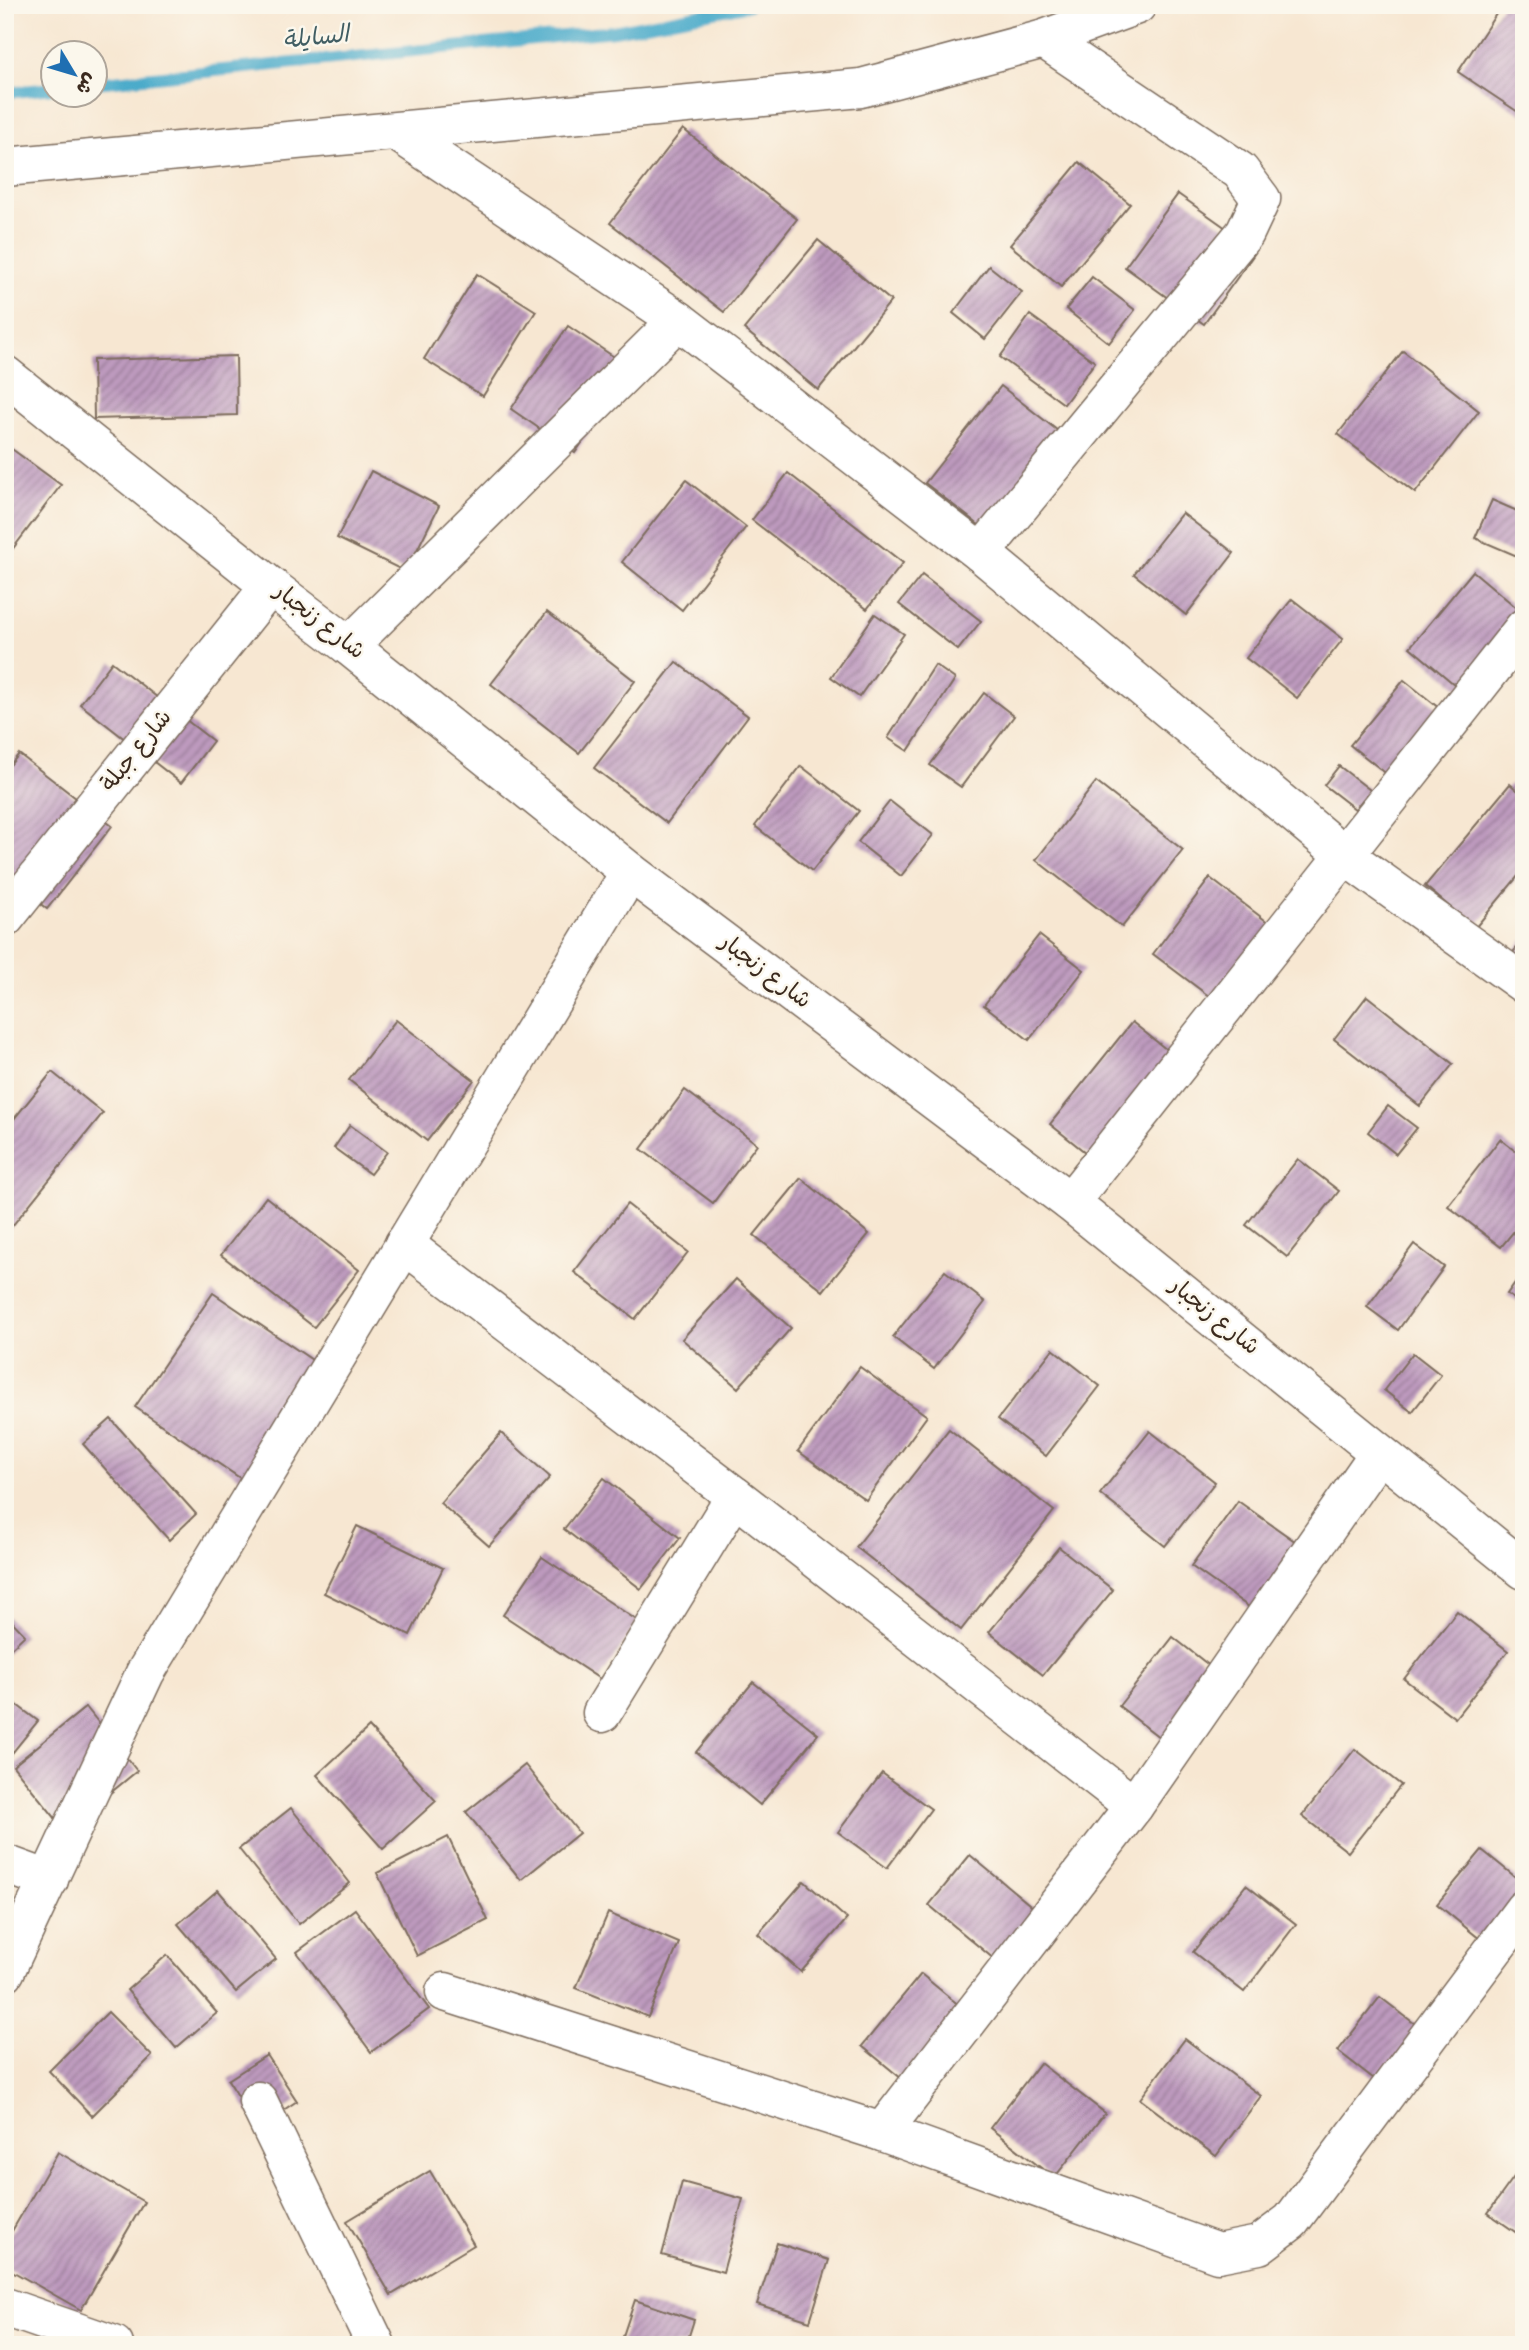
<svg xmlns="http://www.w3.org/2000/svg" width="1529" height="2350" viewBox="0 0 1529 2350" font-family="'Gochi Hand','Playpen Sans Arabic',sans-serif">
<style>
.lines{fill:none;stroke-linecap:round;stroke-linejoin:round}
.stream{stroke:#4babca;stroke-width:12}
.building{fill:url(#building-hatch)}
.minor-casing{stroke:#7d6c5d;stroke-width:41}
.minor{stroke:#fff;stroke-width:38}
.labels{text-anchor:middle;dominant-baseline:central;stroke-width:5;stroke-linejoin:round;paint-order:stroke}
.street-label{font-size:23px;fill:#3b2a1e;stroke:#fbf7ec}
.water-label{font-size:24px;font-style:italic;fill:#415e63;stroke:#fbf7ec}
</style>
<defs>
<pattern id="building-hatch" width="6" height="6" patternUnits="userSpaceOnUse" patternTransform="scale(1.75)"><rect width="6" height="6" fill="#bd9abe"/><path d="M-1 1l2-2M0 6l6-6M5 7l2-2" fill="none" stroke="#9b7e9a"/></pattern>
</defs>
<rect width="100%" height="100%" fill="#fbf7ec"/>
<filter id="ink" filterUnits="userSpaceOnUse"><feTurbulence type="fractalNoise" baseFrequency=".0143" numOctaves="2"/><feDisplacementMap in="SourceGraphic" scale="14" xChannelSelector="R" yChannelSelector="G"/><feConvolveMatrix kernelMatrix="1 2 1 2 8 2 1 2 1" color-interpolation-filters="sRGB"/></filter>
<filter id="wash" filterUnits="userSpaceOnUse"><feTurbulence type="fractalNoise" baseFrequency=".00686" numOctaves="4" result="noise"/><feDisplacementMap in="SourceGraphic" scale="28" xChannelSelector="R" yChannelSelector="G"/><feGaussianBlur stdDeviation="1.57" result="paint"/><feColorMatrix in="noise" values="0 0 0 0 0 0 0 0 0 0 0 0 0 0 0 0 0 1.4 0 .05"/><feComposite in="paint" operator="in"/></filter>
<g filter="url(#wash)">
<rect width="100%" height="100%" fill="#f7e7d2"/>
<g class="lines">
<g class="stream">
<path d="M94,83L614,31L749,5"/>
<path d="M5,93L52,88"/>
</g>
</g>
<g id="blocks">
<g class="building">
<path d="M1502,5H1524V116L1458,72Z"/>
<path d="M683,129L797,219L724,312L610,223Z"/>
<path d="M1079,162L1130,204L1061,287L1010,245Z"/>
<path d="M1178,194L1257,250L1204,324L1125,267Z"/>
<path d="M818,240L891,301L818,390L744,329Z"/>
<path d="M989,266L1022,292L985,339L953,313Z"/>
<path d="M477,274L536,311L483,396L424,359Z"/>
<path d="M1092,277L1135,310L1109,343L1066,309Z"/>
<path d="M1030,315L1095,362L1064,404L1000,357Z"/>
<path d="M568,326L632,369L575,453L511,409Z"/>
<path d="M1403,351L1479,411L1415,493L1338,434Z"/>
<path d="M236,356L237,415L94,419L93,360Z"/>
<path d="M1001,386L1077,446L1002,543L925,483Z"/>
<path d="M5,444L61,485L5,559Z"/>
<path d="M371,471L439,506L406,572L337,538Z"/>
<path d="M788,473L903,563L867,609L752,520Z"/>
<path d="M686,480L746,527L682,610L622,562Z"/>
<path d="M1492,500L1524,514V559L1475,538Z"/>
<path d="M1182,513L1234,553L1186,615L1134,574Z"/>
<path d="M1473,571L1524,614L1467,695L1410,647Z"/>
<path d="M922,575L981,621L958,650L899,604Z"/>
<path d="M1292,599L1343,639L1297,698L1246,658Z"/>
<path d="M547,612L635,681L579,753L491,684Z"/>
<path d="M875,614L904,634L859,697L831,677Z"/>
<path d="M112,662L213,741L181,783L80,704Z"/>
<path d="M676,662L748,716L667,823L594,768Z"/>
<path d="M935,665L955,679L908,751L888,738Z"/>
<path d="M1404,680L1455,721L1402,786L1350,745Z"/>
<path d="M984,693L1014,716L961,787L930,765Z"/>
<path d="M19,754L112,826L47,909L5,876V771Z"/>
<path d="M801,766L859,811L812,871L755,826Z"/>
<path d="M1339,766L1370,790L1355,809L1324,785Z"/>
<path d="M1096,782L1183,850L1122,927L1036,860Z"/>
<path d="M1510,784L1524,796V869L1475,928L1425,886Z"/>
<path d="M890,801L933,835L901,876L858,842Z"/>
<path d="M1210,878L1295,943L1238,1018L1153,954Z"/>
<path d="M1039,935L1084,970L1029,1040L984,1005Z"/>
<path d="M1524,939V969L1509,957Z"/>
<path d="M1367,996L1453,1064L1420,1106L1334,1039Z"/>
<path d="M396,1020L474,1080L427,1141L349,1080Z"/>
<path d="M1132,1022L1187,1066L1105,1168L1050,1124Z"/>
<path d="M52,1072L103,1113L5,1235V1130Z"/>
<path d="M685,1090L757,1144L713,1203L641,1149Z"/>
<path d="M1388,1106L1417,1128L1396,1154L1368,1132Z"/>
<path d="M350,1125L387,1152L370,1174L334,1148Z"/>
<path d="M1500,1139L1524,1158V1219L1501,1247L1448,1206Z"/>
<path d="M1298,1159L1339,1191L1287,1257L1246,1225Z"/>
<path d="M801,1178L869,1234L823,1291L754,1235Z"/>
<path d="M266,1197L359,1270L314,1327L221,1255Z"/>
<path d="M627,1204L688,1252L635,1319L574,1272Z"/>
<path d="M1414,1244L1444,1267L1398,1330L1367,1307Z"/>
<path d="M1524,1270V1306L1507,1294Z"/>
<path d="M945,1271L985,1302L934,1369L893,1337Z"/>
<path d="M736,1279L791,1328L738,1388L682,1339Z"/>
<path d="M213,1293L321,1366L243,1480L135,1407Z"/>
<path d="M1053,1349L1100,1386L1046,1456L998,1419Z"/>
<path d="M1413,1353L1441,1375L1412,1412L1384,1390Z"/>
<path d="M860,1367L927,1416L866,1500L798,1451Z"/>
<path d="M111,1419L196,1514L169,1540L83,1444Z"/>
<path d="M949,1429L1054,1511L961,1630L856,1547Z"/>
<path d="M1150,1431L1215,1482L1165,1546L1100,1494Z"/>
<path d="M501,1433L550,1477L489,1546L440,1503Z"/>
<path d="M604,1478L680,1538L641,1589L564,1529Z"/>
<path d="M1238,1501L1313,1554L1266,1619L1191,1566Z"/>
<path d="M357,1526L443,1568L410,1635L324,1593Z"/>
<path d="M1059,1547L1113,1590L1043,1675L989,1632Z"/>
<path d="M542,1557L638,1621L600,1679L503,1615Z"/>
<path d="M1457,1611L1508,1651L1455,1718L1404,1679Z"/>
<path d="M5,1614L25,1635L5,1654Z"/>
<path d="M1173,1637L1230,1682L1177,1751L1119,1706Z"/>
<path d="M753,1682L818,1734L760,1805L696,1752Z"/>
<path d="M5,1696L38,1721L5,1762Z"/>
<path d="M86,1707L137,1771L65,1830L13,1766Z"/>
<path d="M369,1727L436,1801L383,1849L317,1775Z"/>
<path d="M1355,1749L1401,1785L1348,1852L1302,1816Z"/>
<path d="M525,1765L579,1833L521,1880L466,1812Z"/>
<path d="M882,1773L931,1809L887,1868L838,1832Z"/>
<path d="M291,1808L350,1883L299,1924L239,1849Z"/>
<path d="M448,1837L488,1920L417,1956L377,1873Z"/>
<path d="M1482,1850L1524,1884V1908L1491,1948L1437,1904Z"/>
<path d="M970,1855L1047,1919L1006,1969L929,1905Z"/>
<path d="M804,1881L847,1919L801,1972L758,1934Z"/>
<path d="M1246,1885L1296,1924L1244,1992L1193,1952Z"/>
<path d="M218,1890L276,1959L236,1992L178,1924Z"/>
<path d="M355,1909L429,2009L371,2052L297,1952Z"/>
<path d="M608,1913L679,1943L648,2017L576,1988Z"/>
<path d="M167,1955L217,2013L176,2048L127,1990Z"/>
<path d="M921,1974L972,2016L913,2088L862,2046Z"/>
<path d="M1380,1997L1424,2031L1382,2085L1338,2051Z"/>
<path d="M108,2012L152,2056L92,2116L49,2071Z"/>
<path d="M1185,2039L1261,2096L1216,2156L1140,2099Z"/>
<path d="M267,2055L297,2101L258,2127L228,2080Z"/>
<path d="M1040,2063L1105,2113L1054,2178L990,2128Z"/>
<path d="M58,2152L144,2202L81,2310L5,2267V2243Z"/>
<path d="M1524,2163V2238L1488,2213Z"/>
<path d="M430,2171L474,2245L391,2295L347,2221Z"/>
<path d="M682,2182L743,2199L723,2272L662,2255Z"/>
<path d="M777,2243L829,2260L810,2321L757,2304Z"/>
<path d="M635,2300L694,2320L686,2345H620Z"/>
</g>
</g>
</g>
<g filter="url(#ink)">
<use href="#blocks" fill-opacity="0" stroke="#7d6c5d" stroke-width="2"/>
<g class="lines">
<g class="minor-casing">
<g id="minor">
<path d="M397,132L678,320L981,553L1344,855L1524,984"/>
<path d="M5,167L861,88L1044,39L1137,5"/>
<path d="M5,375L270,586L349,646L630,872L1070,1202L1524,1570"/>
<path d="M981,553L1245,233L1261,199L1240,171L1044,39"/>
<path d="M349,646L678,320"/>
<path d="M5,918L270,586"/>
<path d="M1070,1202L1524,628"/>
<path d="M404,1244L735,1496L1134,1806"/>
<path d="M602,1713L735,1496"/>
<path d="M5,1864L49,1880"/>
<path d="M5,1972L145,1673L630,872"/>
<path d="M445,1992L882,2132L1218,2253L1259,2245L1291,2221L1524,1909"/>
<path d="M258,2101L376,2345"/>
<path d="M882,2132L1134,1806L1379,1453"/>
<path d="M5,2307L114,2345"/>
</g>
</g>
<use href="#minor" class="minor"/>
</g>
</g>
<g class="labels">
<g class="street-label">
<text transform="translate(318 623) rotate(38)">شارع زنجبار</text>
<text transform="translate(138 752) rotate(-51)">شارع جبلة</text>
<text transform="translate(764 973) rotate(37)">شارع زنجبار</text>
<text transform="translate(1213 1318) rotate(39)">شارع زنجبار</text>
</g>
<g class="water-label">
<text transform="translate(316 40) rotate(-6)">السايلة</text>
</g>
</g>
<rect width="1529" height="2350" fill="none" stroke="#fbf7ec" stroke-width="28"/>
<g transform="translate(74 74) rotate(128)"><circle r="33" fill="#fbf7ec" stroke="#aea59a" stroke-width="2"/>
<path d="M0-5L12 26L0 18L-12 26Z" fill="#1f6fb2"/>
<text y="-10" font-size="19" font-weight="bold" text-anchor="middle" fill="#3b2a1e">ش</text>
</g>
</svg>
